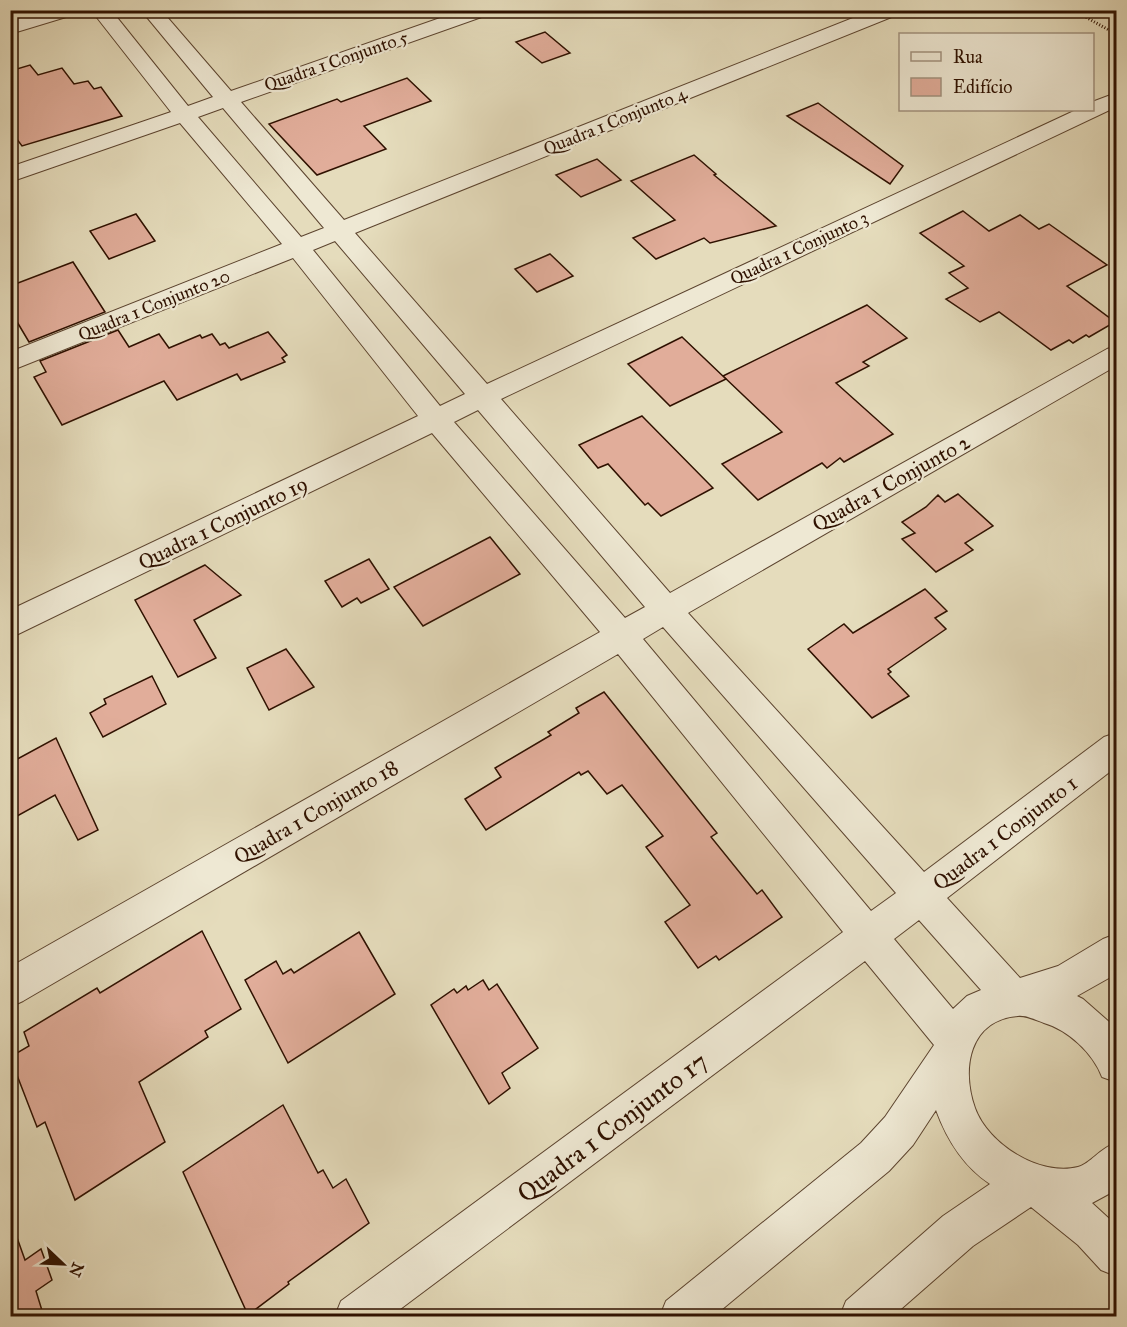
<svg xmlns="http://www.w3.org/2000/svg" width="1127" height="1327" viewBox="0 0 1127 1327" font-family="'IM FELL Great Primer',serif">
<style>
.building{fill:#e1ad9a;stroke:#2f1100;stroke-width:1.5}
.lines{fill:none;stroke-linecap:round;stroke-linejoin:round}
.street-casing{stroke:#5c442f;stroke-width:2}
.path{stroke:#2f1100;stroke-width:3;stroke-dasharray:1 2;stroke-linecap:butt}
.street{fill:#eee8d3;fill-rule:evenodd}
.labels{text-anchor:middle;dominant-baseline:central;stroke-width:4.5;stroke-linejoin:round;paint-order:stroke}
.far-street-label{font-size:18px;fill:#2f1100;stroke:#eee8d3}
.street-label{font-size:21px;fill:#2f1100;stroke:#eee8d3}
.near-street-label{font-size:26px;fill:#2f1100;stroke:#eee8d3}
</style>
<rect width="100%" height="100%" fill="#e5dcbc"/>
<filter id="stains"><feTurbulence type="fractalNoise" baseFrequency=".00333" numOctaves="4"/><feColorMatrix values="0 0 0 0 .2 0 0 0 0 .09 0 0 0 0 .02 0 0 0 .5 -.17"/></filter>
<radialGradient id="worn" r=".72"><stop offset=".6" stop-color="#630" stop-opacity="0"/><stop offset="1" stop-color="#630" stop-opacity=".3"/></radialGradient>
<g class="building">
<path d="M545,32L570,53L542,63L516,42Z"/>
<path d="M30,65L38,75L62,68L74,84L88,81L94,89L101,87L122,116L22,146L10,130V71Z"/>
<path d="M407,78L431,101L364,126L386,149L317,175L269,124L337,99L341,102Z"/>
<path d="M818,103L903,166L890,184L787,116Z"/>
<path d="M694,155L716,174L714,175L776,226L710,243L704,238L656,259L633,238L675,220L631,181Z"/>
<path d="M597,159L621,180L581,197L556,175Z"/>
<path d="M963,211L989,231L1020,215L1039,229L1049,224L1107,265L1067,286L1115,322L1089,337L1086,335L1073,343L1069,340L1051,350L999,312L980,322L946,299L968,288L949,273L964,266L920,233Z"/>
<path d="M136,214L155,241L109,259L90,231Z"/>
<path d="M550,254L573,276L537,292L515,269Z"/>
<path d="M73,262L105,312L29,342L10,310V286Z"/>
<path d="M867,305L907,338L863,362L869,366L836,383L893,434L844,462L840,458L827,468L822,463L758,500L722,464L782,432L723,376Z"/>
<path d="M118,330L129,347L159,334L169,348L200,335L202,338L212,334L220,345L225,343L229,348L268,332L287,355L282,358L285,362L241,380L237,374L177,400L164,381L62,425L34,377L46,372L40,361Z"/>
<path d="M682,337L726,379L670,406L628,364Z"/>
<path d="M642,416L713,488L661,516L648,503L645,505L608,464L598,468L579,445Z"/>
<path d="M958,494L993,526L965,543L973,550L936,572L902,539L915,533L902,522L926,507L938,495L945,502Z"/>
<path d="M490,537L520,574L423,626L394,587Z"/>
<path d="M369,559L389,589L361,603L357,598L342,607L325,581Z"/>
<path d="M205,565L241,595L194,620L216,658L178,677L135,600Z"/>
<path d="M925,589L947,611L935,618L946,629L888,669L891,672L888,674L909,696L872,718L808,649L844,624L853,633Z"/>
<path d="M286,649L314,687L269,710L247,668Z"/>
<path d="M152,676L166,704L103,737L90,713L106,704L104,699Z"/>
<path d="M604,692L717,833L711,837L757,894L762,890L782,917L719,960L716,956L698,968L665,922L690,905L646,847L663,836L622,785L607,794L588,771L581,775L579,772L486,830L465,799L501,777L495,768L551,735L548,732L579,713L576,708Z"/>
<path d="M56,738L98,830L78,840L55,795L10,820V763Z"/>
<path d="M202,931L241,1009L205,1031L208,1037L139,1082L165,1142L75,1200L45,1122L37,1127L10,1057L29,1046L24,1032L97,988L100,993Z"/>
<path d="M359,932L395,994L288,1063L245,980L276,961L283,974L291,969L294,973Z"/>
<path d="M483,980L489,990L497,984L538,1048L502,1073L510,1088L489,1104L431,1005L454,989L457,993L466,986L468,990Z"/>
<path d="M283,1105L318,1173L323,1170L333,1188L346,1179L369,1223L288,1282L289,1284L248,1315L183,1172Z"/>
<path d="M15,1232L25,1260L41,1249L52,1280L36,1291L44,1317H10V1233Z"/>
</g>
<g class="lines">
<g class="street-casing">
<g id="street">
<path d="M47,10H78L76,14L10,34V21Z"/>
<path d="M91,10H111L188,106L213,97L141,10H161L231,91L463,10H492L490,14L241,102L344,220L873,10H901L899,14L355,233L487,384L1076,110H1092V102L1116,93V107L501,399L670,593L1107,349L1116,346V366L688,613L924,872L1104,737L1116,733V767L947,898L1020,978L1058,966L1103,939L1116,934V974L1077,996L1083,999L1116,1028V1082L1102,1077C1093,1053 1068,1030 1044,1023C1036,1020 1026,1015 1018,1016C969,1020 961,1069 975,1108C988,1144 1040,1177 1078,1167C1090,1164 1100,1148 1116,1143V1190L1092,1203L1116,1225V1276L1101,1270L1078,1245L1031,1207L973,1246L893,1316H840L846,1301L943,1216L990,1184C963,1166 947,1140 936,1110L913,1145L889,1171L714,1316H660L666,1301L861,1143L885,1117L934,1045L865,961L391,1316H335L341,1301L843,932L618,654L23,1001L10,1007V967L600,632L432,433L10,638V610L418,416L293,258L10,371V352L282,244L180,123L10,182V167L171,112ZM223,108L324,228L301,237L198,117ZM335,241L465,394L440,406L313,250ZM478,410L645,607L625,618L454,422ZM663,627L896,893L871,911L643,639ZM919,920L981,990L967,996L953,1009L894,939Z"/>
</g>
</g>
<path class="path" d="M1073,10L1116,34"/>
<use href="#street" class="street"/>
</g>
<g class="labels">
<g class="far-street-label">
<text transform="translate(336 61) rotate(-19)">Quadra 1 Conjunto 5</text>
<text transform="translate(615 121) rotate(-22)">Quadra 1 Conjunto 4</text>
<text transform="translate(799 248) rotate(-25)">Quadra 1 Conjunto 3</text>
<text transform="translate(154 305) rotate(-22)">Quadra 1 Conjunto 20</text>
</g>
<g class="street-label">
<text transform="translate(891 483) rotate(-29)">Quadra 1 Conjunto 2</text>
<text transform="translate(223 523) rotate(-26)">Quadra 1 Conjunto 19</text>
<text transform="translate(316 812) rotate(-30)">Quadra 1 Conjunto 18</text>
<text transform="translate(1005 833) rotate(-37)">Quadra 1 Conjunto 1</text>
</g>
<g class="near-street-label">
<text transform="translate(612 1127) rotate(-37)">Quadra 1 Conjunto 17</text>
</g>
</g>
<rect width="1127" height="1327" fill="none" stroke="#e5dcbc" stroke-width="36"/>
<rect x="12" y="12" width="1103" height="1303" fill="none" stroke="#2f1100" stroke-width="3"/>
<rect x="18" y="18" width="1091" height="1291" fill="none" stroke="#2f1100" stroke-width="1.5"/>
<rect x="899" y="33" width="195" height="78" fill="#eee8d3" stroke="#a2927f" stroke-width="1.5"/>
<rect x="911" y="52" width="30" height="9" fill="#eee8d3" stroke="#a2927f" stroke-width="1.5"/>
<text x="953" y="63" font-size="18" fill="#2f1100">Rua</text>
<rect x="911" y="78" width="30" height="18" fill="#e1ad9a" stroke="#a2927f" stroke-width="1.5"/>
<text x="953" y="93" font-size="18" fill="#2f1100">Edifício</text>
<g transform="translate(63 1264) rotate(113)" stroke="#eee8d3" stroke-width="4.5" paint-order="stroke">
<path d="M0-4.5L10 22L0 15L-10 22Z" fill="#2f1100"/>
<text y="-9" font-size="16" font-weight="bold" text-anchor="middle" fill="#2f1100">N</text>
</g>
<rect width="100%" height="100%" filter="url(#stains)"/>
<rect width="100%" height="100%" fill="url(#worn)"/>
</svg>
